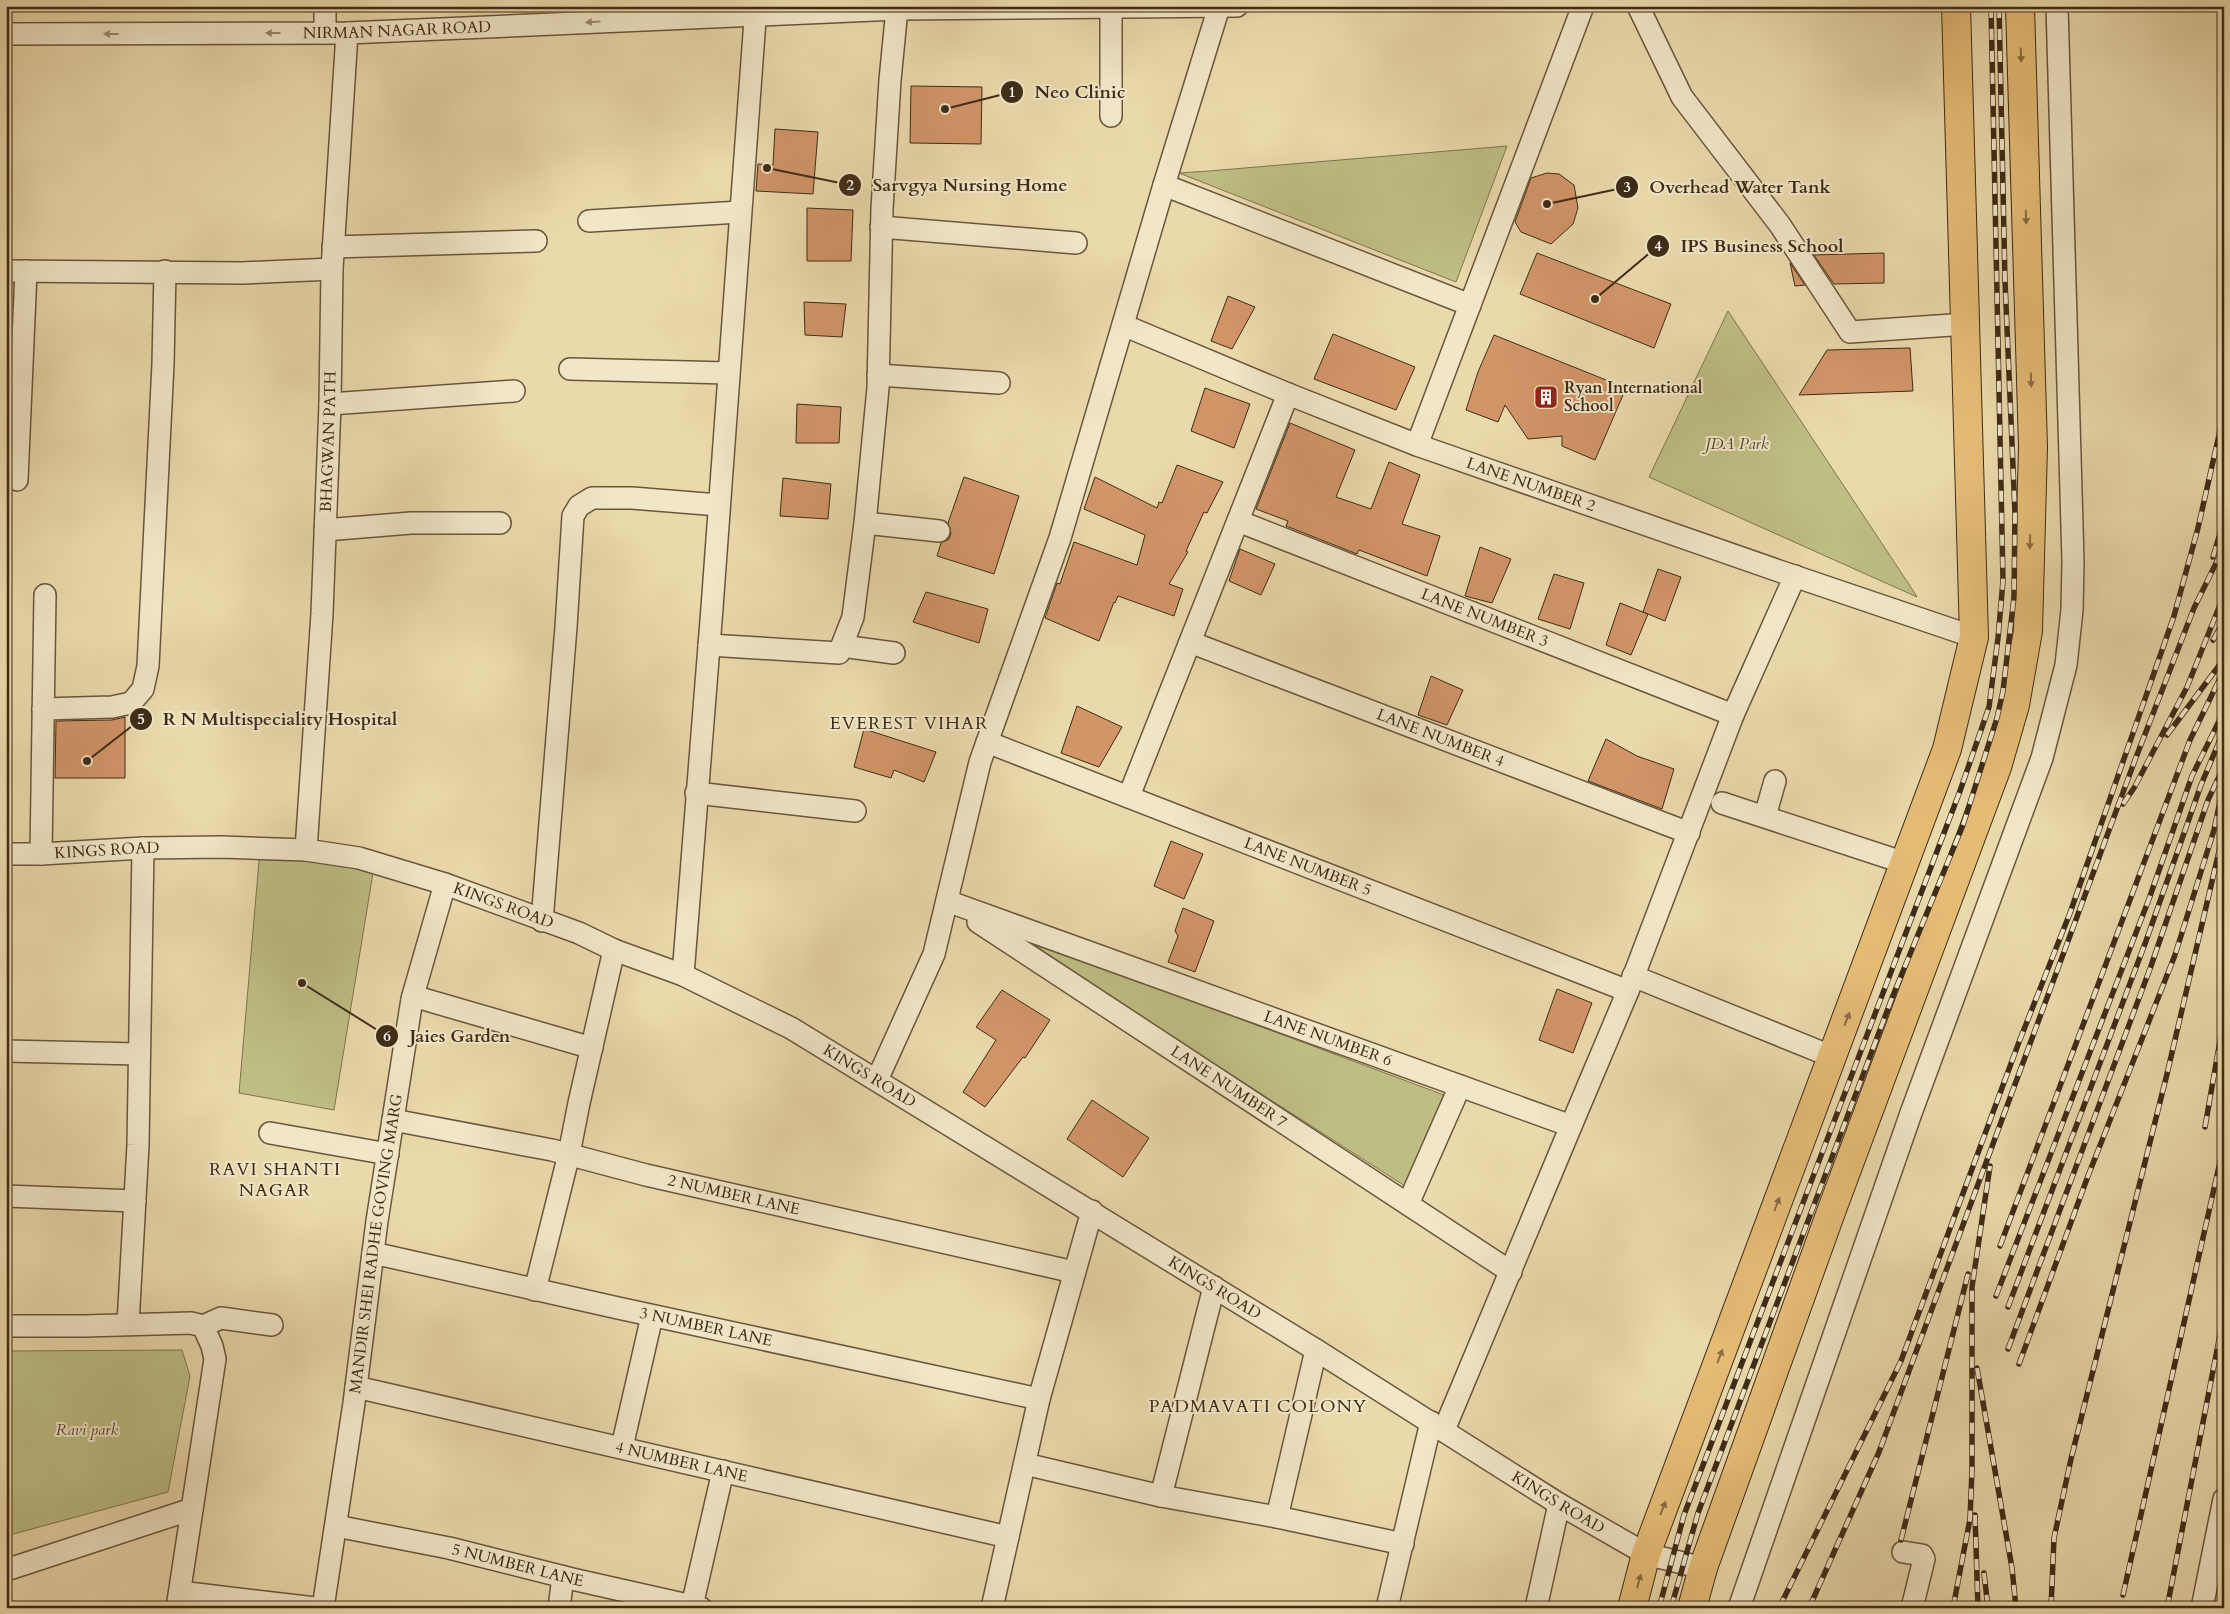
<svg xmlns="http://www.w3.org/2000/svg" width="2230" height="1614" viewBox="0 0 2230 1614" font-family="Cardo,serif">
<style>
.green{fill:#bdbd84;stroke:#7e744e}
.building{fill:#d19568;stroke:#3f2b17}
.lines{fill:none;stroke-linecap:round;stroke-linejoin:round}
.minor-casing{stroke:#6a563c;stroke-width:24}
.major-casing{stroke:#3f2b17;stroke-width:30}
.minor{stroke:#f1e6c8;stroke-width:21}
.major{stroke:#e5bc76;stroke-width:28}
.rail-casing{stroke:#3f2b17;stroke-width:5.5}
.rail{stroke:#f1e6c8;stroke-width:4;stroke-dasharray:11;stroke-linecap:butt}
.oneway{fill:#988870}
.oneway2{fill:#8a6c42}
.labels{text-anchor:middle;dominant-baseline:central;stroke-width:4;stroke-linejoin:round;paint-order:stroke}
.street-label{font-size:16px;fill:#3f2b17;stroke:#f1e6c8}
.poi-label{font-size:16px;font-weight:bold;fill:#3f2b17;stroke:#f1e6c8;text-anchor:start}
.park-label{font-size:16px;font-style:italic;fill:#58482d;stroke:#f1e6c8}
.neighbourhood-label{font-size:18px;letter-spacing:1px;fill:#3f2b17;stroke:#f1e6c8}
.leader{fill:none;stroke:#3f2b17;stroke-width:2}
.callout-dot{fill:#3f2b17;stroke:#f1e6c8;stroke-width:2}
.mark-label{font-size:15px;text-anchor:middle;font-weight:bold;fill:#fff}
.callout-label{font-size:18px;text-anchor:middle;font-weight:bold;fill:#3f2b17;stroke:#f1e6c8;stroke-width:4;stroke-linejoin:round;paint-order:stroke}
</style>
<rect width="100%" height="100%" fill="#ead9ab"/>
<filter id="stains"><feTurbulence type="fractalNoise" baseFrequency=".004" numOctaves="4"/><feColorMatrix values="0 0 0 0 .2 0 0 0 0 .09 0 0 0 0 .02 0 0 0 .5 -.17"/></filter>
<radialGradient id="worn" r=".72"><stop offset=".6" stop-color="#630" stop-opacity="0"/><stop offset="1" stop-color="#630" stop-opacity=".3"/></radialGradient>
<g class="green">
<path d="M1507,146L1456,282L1179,173L1209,171Z"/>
<path d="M1728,311L1914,592L1917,597L1649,477Z"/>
<path d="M261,838L373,873L334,1110L239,1093Z"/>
<path d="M1010,933L1444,1095L1405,1186Z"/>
<path d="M182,1350L190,1376L168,1492L6,1536V1351Z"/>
</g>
<g class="building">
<path d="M911,86L982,87L981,144L910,143Z"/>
<path d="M775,129L818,132L813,194L756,191L758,164L773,165Z"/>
<path d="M1547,173L1559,174L1574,185L1578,208L1573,224L1551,244L1521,232L1515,222L1531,178Z"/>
<path d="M807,208L853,210L851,261H807Z"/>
<path d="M1537,253L1671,304L1654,348L1520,294Z"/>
<path d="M1884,253V283L1834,284L1814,255Z"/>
<path d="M1790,263L1805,285L1795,286Z"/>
<path d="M1228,296L1255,307L1232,349L1211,341Z"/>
<path d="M804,302L846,304L842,337L805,335Z"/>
<path d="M1333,334L1415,367L1396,410L1314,379Z"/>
<path d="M1494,335L1626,388L1595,460L1562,446V436L1528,439L1505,405L1498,422L1466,410L1478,372Z"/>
<path d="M1910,348L1913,391L1799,395L1827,350Z"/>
<path d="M1205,388L1250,404L1234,448L1191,431Z"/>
<path d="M797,404L841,407L839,443H796Z"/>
<path d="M1290,423L1355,450L1336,497L1371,509L1389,462L1420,475L1402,524L1440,536L1427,576L1359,550L1357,554L1286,526L1288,521L1256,509Z"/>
<path d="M1177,465L1223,482L1207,513L1204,512L1186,551L1188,552L1169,584L1183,589L1174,616L1118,596L1115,603L1114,602L1099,641L1045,618L1057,583L1060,584L1074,542L1137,565L1145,535L1084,509L1095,477L1157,508L1159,502L1162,503Z"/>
<path d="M964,477L1019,496L994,574L937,556L941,543L949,539L951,533L948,523Z"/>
<path d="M783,478L831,484L828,519L780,516Z"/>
<path d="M1480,547L1511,559L1492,603L1465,596Z"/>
<path d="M1240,549L1275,564L1261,595L1229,581Z"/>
<path d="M1658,569L1681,577L1665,621L1643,612Z"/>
<path d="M1554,574L1584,583L1570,629L1538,619Z"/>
<path d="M926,592L988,609L979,643L913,622Z"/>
<path d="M1620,603L1648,614L1631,655L1606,645Z"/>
<path d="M1431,676L1463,690L1447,725L1418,715Z"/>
<path d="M1077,706L1122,727L1099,767L1061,753Z"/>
<path d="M125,717V778H55L56,721L112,720Z"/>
<path d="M864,729L936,752L924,782L894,770L891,778L854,767Z"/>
<path d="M1606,739L1637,756L1674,769L1662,809L1588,781Z"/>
<path d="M1171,841L1203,854L1184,899L1154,886Z"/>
<path d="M1183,908L1214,921L1195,972L1168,962L1178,936L1175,931Z"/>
<path d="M1557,989L1592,1003L1573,1053L1539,1040Z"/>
<path d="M1002,990L1050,1020L1025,1058L1023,1057L985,1107L963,1092L996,1040L976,1027Z"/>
<path d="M1092,1100L1149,1138L1123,1177L1067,1139Z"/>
</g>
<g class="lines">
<g class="minor-casing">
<g id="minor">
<path d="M1638,6L1682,97L1780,225L1850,332L1966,324"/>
<path d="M1111,8V116"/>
<path d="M325,33V6"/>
<path id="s1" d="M6,34L347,33L897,9L1237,6"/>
<path d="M1164,185L1470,305"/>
<path d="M589,221L740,212"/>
<path d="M881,227L1076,243"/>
<path d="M333,247L536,241"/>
<path d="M6,271L242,273L332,269"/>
<path id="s2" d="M1123,325L1288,394L1417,445L1782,572L1974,637"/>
<path d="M570,369L728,373"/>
<path d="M878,375L999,383"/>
<path d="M330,404L514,391"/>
<path d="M1417,445L1583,6"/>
<path d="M17,480L26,271"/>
<path id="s3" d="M1238,521L1733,715"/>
<path d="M865,523L939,531"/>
<path d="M325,530L411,523H500"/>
<path id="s4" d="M1190,642L1689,833"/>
<path d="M709,645L839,653L853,617L865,523L878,388L882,209L890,80L897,9"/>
<path d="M842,646L894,653"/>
<path d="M43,709L112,707L131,703L143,689L148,666L163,364L165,271"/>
<path id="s5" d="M987,742L1628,991"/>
<path d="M696,793L855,811"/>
<path d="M1129,796L1288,394"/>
<path d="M1722,803L1905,863"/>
<path d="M1765,816L1775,781"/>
<path id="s6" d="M306,850L322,614L330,404L332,269L347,33"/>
<path id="s7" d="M6,854H41L143,848L222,847L306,850L359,858L445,884L579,933L614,950L683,975L791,1028L1316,1350L1559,1504L1646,1554L1703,1568"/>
<path d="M41,854L45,595"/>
<path id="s8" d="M947,901L1571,1126L1628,991L1733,715L1795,576"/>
<path d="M542,921L566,627L573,516L579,506L592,498H632L719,505"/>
<path id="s9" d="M978,922L1511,1272"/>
<path d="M683,975L712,608L756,6"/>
<path d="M1633,976L1833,1057"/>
<path d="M413,996L592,1048"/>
<path d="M6,1051L139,1054"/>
<path d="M877,1080L934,954L980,762L1060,538L1164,185L1219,7"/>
<path id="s10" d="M393,1120L552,1150L646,1175L1074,1272"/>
<path d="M270,1133L388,1154"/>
<path d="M6,1196L135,1201"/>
<path d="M1408,1204L1460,1086"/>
<path id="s11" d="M373,1253L618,1308L1039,1399"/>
<path d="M535,1290L569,1154L579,1103L614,950"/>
<path d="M128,1324L138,1145L143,848"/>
<path d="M6,1326H84L191,1323L203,1326L212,1346L215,1359L177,1608"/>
<path d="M203,1326L221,1318L272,1325"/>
<path id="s12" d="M356,1387L1008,1537"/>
<path d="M1444,1430L1571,1126"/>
<path d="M622,1447L652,1316"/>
<path d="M1025,1464L1161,1496L1277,1517L1403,1544"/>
<path d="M1161,1496L1214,1287"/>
<path d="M1277,1517L1316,1350"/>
<path id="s13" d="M336,1526L449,1548L572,1579L701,1608"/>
<path d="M1903,1552L1922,1555L1924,1559L1912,1608"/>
<path d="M6,1570L192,1509"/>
<path d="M180,1592L315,1608"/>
<path d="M692,1606L723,1471"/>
<path id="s14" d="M323,1608L354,1403L377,1221L412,999L445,884"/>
<path d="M559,1608L563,1577"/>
<path d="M992,1608L1039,1399L1092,1211"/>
<path d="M1387,1608L1431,1422"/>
<path d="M1536,1608L1559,1504"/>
<path d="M1739,1608L1911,1113L2042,758L2066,665L2072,610L2073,561L2057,6"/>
<path d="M2202,1608L2224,1499"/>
</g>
</g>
<g class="major-casing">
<g id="major">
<path d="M1632,1608L1646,1554L1947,749L1974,637L1956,6"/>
<path d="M1692,1608L1703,1568L1831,1212L1997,767L2015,705L2028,631L2033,447L2020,6"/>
</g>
</g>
<use href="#minor" class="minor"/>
<use href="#major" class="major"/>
<g class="rail-casing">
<g id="rail">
<path d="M2213,557L2224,520"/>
<path d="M2213,640L2224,621"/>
<path d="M2167,735L2224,659"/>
<path d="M2123,804L2134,788L2187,687L2224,595"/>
<path d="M2205,1127L2224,1018"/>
<path d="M2000,1246L2190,740L2224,670"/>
<path d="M1996,1296L2149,899L2192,776L2224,711"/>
<path d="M2008,1307L2146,941L2201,785L2224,730"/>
<path d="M2008,1349L2151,966L2208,800L2224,766"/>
<path d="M2019,1364L2088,1176L2175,955L2214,830L2224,782"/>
<path d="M1977,1368L2012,1568L2016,1608"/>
<path d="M1975,1515L1978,1608"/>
<path d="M1901,1540L1968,1274"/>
<path d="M1984,1573L1988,1608"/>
<path d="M2123,1595L2224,1144"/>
<path d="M1659,1608L1684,1515L1960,791L1989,707L1998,638L2003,581L1991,6"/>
<path d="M1671,1608L1698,1513L1892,998L1963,825L1997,718L2003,691L2014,597L2015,513L2005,281L1999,6"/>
<path d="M1779,1608L1901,1361L2019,1042L2070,913L2174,616L2198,528L2224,413"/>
<path d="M1809,1608L1879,1452L2135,760L2194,608L2224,547"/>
<path d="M1953,1608L1970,1519L1972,1470V1287L1990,1166"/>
<path d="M2051,1608L2054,1538L2071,1459L2167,1074L2224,830"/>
<path d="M2167,1608L2224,1314"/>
</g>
</g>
<use href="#rail" class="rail"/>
</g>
<defs><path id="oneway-solid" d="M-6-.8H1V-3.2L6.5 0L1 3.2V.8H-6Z" transform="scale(1.25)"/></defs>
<g class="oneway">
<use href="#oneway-solid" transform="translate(593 22) rotate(177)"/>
<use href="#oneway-solid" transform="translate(273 33) rotate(180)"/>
<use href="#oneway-solid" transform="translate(111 34) rotate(180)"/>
</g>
<g class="oneway2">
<use href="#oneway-solid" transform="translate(2021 55) rotate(88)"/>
<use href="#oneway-solid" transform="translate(2026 217) rotate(88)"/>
<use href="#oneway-solid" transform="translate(2031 380) rotate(88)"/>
<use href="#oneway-solid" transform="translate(2030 542) rotate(92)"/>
<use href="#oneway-solid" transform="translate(1847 1019) rotate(-69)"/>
<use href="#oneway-solid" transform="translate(1777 1204) rotate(-69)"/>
<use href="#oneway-solid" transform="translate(1720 1356) rotate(-69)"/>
<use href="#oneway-solid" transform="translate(1663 1508) rotate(-69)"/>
<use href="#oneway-solid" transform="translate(1639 1581) rotate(-75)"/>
</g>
<defs>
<g id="building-square" transform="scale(1.25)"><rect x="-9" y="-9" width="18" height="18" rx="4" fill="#8f2418" stroke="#f1e6c8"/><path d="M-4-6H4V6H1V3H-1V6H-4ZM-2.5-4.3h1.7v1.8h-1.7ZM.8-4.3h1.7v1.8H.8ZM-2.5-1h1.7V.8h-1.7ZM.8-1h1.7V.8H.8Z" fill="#fff"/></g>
</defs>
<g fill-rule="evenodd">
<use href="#building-square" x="1546" y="397"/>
</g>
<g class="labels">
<g class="street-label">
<text stroke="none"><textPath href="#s1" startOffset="391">NIRMAN NAGAR ROAD</textPath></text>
<text stroke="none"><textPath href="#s6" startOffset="409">BHAGWAN PATH</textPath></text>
<text stroke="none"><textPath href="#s2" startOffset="438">LANE NUMBER 2</textPath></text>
<text stroke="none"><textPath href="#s3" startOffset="265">LANE NUMBER 3</textPath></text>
<text stroke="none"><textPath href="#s4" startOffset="268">LANE NUMBER 4</textPath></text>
<text stroke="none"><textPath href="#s7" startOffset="101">KINGS ROAD</textPath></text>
<text stroke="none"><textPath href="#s5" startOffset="344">LANE NUMBER 5</textPath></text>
<text stroke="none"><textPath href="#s7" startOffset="506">KINGS ROAD</textPath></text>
<text stroke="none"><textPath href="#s8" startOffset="405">LANE NUMBER 6</textPath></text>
<text stroke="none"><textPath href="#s7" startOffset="911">KINGS ROAD</textPath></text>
<text stroke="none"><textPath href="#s9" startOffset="300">LANE NUMBER 7</textPath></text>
<text stroke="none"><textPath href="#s10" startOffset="349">2 NUMBER LANE</textPath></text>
<text stroke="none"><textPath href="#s14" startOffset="368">MANDIR SHEI RADHE GOVING MARG</textPath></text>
<text stroke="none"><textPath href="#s7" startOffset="1316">KINGS ROAD</textPath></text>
<text stroke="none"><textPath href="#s11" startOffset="341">3 NUMBER LANE</textPath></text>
<text stroke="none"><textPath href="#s12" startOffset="334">4 NUMBER LANE</textPath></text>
<text stroke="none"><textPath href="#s7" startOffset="1721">KINGS ROAD</textPath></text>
<text stroke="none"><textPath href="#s13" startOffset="186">5 NUMBER LANE</textPath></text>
</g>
<g class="poi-label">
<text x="1564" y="388">Ryan International<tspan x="1564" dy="18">School</tspan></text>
</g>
<g class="park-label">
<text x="1737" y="444">JDA Park</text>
<text x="87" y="1430">Ravi park</text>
</g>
<g class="neighbourhood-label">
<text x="909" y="723">EVEREST VIHAR</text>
<text x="275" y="1169">RAVI SHANTI<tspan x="275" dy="21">NAGAR</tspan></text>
<text x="1258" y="1406">PADMAVATI COLONY</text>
</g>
</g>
<path class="leader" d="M945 109L1012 92M767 168L850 185M1547 204L1627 187M1595 299L1658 246M87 761L141 719M302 983L387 1036"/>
<g class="callout-dot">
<circle cx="945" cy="109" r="5"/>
<circle cx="767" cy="168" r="5"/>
<circle cx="1547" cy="204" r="5"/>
<circle cx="1595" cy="299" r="5"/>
<circle cx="87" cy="761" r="5"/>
<circle cx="302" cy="983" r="5"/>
<circle cx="1012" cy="92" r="12"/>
<circle cx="850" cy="185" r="12"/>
<circle cx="1627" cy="187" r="12"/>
<circle cx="1658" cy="246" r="12"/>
<circle cx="141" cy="719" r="12"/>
<circle cx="387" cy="1036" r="12"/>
</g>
<g class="mark-label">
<text x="1012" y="97">1</text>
<text x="850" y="190">2</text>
<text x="1627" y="192">3</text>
<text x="1658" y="251">4</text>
<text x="141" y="724">5</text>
<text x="387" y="1041">6</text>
</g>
<g class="callout-label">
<text x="1080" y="98">Neo Clinic</text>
<text x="970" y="191">Sarvgya Nursing Home</text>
<text x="1740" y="193">Overhead Water Tank</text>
<text x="1762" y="252">IPS Business School</text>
<text x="280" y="725">R N Multispeciality Hospital</text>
<text x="460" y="1042">Jaies Garden</text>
</g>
<rect width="2230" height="1614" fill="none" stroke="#ead9ab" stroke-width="25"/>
<rect x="8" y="8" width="2215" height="1599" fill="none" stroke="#3f2b17" stroke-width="2.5"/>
<rect x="12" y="12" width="2205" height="1589" fill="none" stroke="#3f2b17"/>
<rect width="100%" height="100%" filter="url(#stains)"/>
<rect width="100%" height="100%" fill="url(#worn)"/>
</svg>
